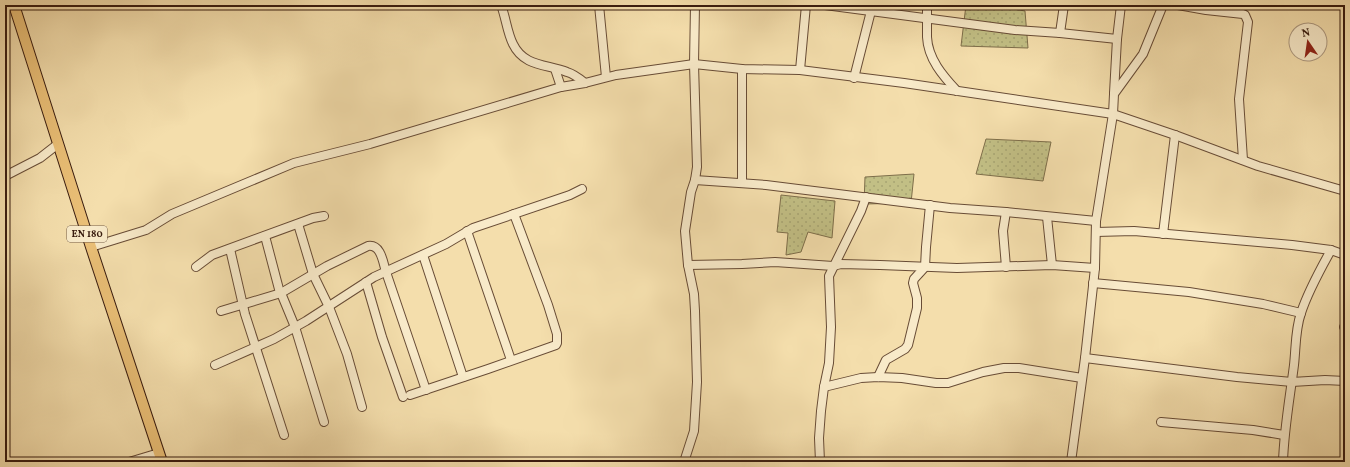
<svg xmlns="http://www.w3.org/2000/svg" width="1350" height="467" viewBox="0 0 1350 467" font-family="Vollkorn,serif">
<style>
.grass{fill:url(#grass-dots);stroke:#7e6e4a}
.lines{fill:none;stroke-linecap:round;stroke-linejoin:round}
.minor-casing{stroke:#684c36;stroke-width:10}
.major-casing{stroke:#391c0f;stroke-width:12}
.minor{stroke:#f8eac9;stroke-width:8}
.major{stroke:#eabf76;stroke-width:10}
.labels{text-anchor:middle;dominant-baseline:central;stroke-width:4;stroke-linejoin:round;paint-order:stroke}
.shield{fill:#f8eac9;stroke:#725a47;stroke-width:1}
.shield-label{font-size:10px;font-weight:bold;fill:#391c0f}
</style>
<defs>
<pattern id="grass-dots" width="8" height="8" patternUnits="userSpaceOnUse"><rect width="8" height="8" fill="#c2bf85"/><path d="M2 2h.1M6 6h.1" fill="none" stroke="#a7a472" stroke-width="1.8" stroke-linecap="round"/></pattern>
</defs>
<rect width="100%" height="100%" fill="#f4deac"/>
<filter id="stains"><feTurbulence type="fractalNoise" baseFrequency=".005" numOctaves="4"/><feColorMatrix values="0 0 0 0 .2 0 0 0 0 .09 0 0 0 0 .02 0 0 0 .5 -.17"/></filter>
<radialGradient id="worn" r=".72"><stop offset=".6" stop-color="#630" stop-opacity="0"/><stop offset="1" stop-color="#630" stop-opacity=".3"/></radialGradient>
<g class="grass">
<path d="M966,5H990L1025,11L1028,48L961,46Z"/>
<path d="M986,139L1051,142L1043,181L976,174Z"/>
<path d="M914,174L911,203L864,204L865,177Z"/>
<path d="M781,195L835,201L832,238L808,232L801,252L786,255L788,233L777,232Z"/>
</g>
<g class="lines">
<g class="minor-casing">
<g id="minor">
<path d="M501,5C506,18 507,32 513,44C524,67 547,64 567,72C574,74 579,78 585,83"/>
<path d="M599,5L606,77"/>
<path d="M825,5L1015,30L1060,33L1117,39"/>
<path d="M927,5C927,16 927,26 927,37C928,59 943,76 957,91"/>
<path d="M1178,5L1206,10L1243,14L1245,15L1248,22L1239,99L1243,160"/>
<path d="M1060,33L1064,5"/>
<path d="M555,69L561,87"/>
<path d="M800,70L806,5"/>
<path d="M854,78L871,11"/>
<path d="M1114,93L1117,39L1121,5"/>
<path d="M5,176L40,158L58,144"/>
<path d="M695,180L766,185L950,208L1006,212L1096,221"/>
<path d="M742,182V69"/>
<path d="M1047,217L1052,265"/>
<path d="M298,224L313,274L329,307L347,354L362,407"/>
<path d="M467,231L511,360"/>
<path d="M1096,232L1134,231L1292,245L1331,250L1345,255"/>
<path d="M1163,234L1175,135"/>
<path d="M265,236L280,293"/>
<path d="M91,247L146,230L172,214L294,163L370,144L561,87L585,83L616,75L694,64L742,69L800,70L904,83L1113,114L1175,135L1258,166L1345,191"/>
<path d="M230,249L245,314L284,435"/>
<path d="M423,255L463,377"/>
<path d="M688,265L742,264L775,262L833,266L841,264L880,265L957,268L1052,265L1095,268"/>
<path d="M196,267L212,255L313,218L324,216"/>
<path d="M1006,267L1003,231L1006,212"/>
<path d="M366,282L382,337L403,397"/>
<path d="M1093,283L1189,292L1263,304L1301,313"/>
<path d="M281,293L295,327L324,422"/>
<path d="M221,311L281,293L327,266L368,246C381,244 383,262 386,272L426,390"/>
<path d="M1344,327H1345"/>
<path d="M1085,358L1237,377L1292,382L1325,380L1345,381"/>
<path d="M215,365L274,339L306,321L374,277L446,244L473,228L570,195L582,189"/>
<path d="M878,377L886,360L905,349L908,345L917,308V298L913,283L914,279L925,267L926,247L930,205"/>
<path d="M824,387L861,378L878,377L902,378L936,383H948L983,372L1004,368H1019L1082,378"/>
<path d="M410,395L488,369L556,345L557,343V334L548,305L514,214"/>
<path d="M1161,422L1253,430L1284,435"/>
<path d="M129,462L159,453"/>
<path d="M684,462L694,431L697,382L695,311L694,294L688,265L685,231L691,192L695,180L697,167L694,64L695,5"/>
<path d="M820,462L819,438L821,411L824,387L829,363L831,327L829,276L861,211L866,197"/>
<path d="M1071,462L1085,358L1095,268L1096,221L1113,114L1114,94L1143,54L1163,5"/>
<path d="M1283,462C1284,429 1290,397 1294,365C1296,348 1295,330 1301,313C1308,291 1320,270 1331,250"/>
</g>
</g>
<g class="major-casing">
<path id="major" d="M14,5L91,247L162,462"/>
</g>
<use href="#minor" class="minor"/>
<use href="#major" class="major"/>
</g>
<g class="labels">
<rect class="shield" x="67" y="226" width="40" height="16" rx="3"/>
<g class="shield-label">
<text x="87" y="234">EN 180</text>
</g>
</g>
<rect width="1350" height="467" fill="none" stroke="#f4deac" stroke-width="20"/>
<rect x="6" y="6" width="1338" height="455" fill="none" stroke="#391c0f" stroke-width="2"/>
<rect x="10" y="10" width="1330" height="447" fill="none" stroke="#391c0f"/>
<g transform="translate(1308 42) rotate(347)"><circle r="19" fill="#f8eac9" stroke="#ac987f"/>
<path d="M0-3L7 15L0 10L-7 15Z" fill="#8f2418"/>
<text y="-6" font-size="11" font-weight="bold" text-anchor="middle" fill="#391c0f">N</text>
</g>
<rect width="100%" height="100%" filter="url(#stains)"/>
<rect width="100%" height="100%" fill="url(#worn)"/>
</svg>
